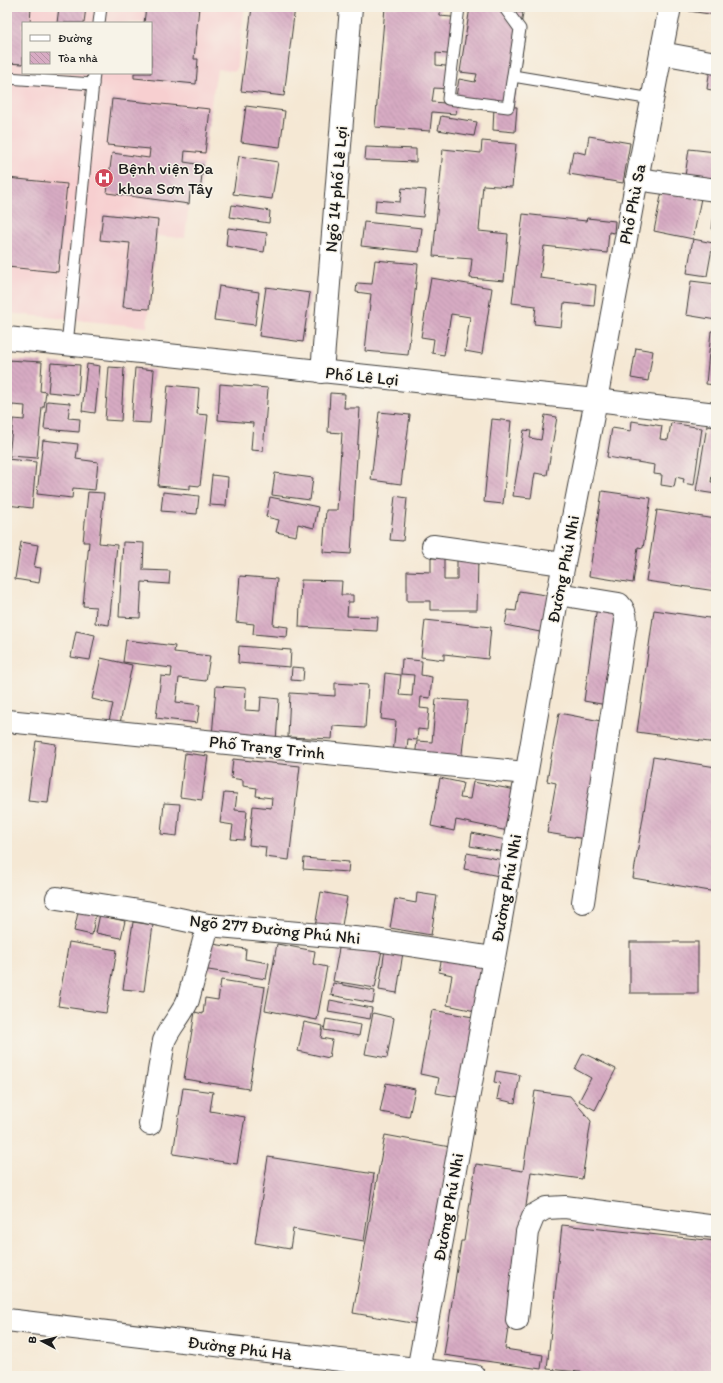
<svg xmlns="http://www.w3.org/2000/svg" width="723" height="1383" viewBox="0 0 723 1383" font-family="Itim,sans-serif">
<style>
.built{fill:#f7cfd0;fill-rule:evenodd}
.building{fill:url(#building-back-hatch)}
.lines{fill:none;stroke-linecap:round;stroke-linejoin:round}
.service-casing{stroke:#3d3b38;stroke-width:13}
.minor-casing{stroke:#3d3b38;stroke-width:24}
.tertiary-casing{stroke:#3d3b38;stroke-width:24}
.secondary-casing{stroke:#3d3b38;stroke-width:24}
.service{stroke:#fff;stroke-width:11}
.minor{stroke:#fff;stroke-width:22}
.tertiary{stroke:#fff;stroke-width:22}
.secondary{stroke:#fff;stroke-width:22}
.labels{text-anchor:middle;dominant-baseline:central;stroke-width:3;stroke-linejoin:round;paint-order:stroke}
.poi-label{font-size:17px;fill:#1c1c1c;stroke:#f7f3e8;text-anchor:start}
.street-label{font-size:17px;fill:#1c1c1c;stroke:#f7f3e8}
</style>
<defs>
<pattern id="building-back-hatch" width="6" height="6" patternUnits="userSpaceOnUse"><rect width="6" height="6" fill="#d7abc3"/><path d="M-1 5l2 2M0 0l6 6M5-1l2 2" fill="none" stroke="#b893a7"/></pattern>
</defs>
<rect width="100%" height="100%" fill="#f7f3e8"/>
<filter id="ink" filterUnits="userSpaceOnUse"><feTurbulence type="fractalNoise" baseFrequency=".025" numOctaves="2"/><feDisplacementMap in="SourceGraphic" scale="8" xChannelSelector="R" yChannelSelector="G"/><feConvolveMatrix kernelMatrix="1 2 1 2 8 2 1 2 1" color-interpolation-filters="sRGB"/></filter>
<filter id="wash" filterUnits="userSpaceOnUse"><feTurbulence type="fractalNoise" baseFrequency=".012" numOctaves="4" result="noise"/><feDisplacementMap in="SourceGraphic" scale="16" xChannelSelector="R" yChannelSelector="G"/><feGaussianBlur stdDeviation="0.9" result="paint"/><feColorMatrix in="noise" values="0 0 0 0 0 0 0 0 0 0 0 0 0 0 0 0 0 1.4 0 .05"/><feComposite in="paint" operator="in"/></filter>
<g filter="url(#wash)">
<rect width="100%" height="100%" fill="#f5e8d4"/>
<path class="built" d="M7,7H245L236,71L217,69L210,109L200,193L190,192L185,238L156,236L147,327L7,313ZM23,23H151V73H23Z"/>
<g id="blocks">
<g class="building">
<path d="M7,7H31L30,23H23V64L7,63Z"/>
<path d="M59,7H86L84,23H57Z"/>
<path d="M146,7H199L194,59H198L196,84L134,78V73H151V23H144Z"/>
<path d="M252,7H295L284,96L241,91Z"/>
<path d="M385,7H440V16L462,18L457,55L436,53V65L454,67L450,89L434,88L432,102L457,104L456,114L432,112L430,131L375,127Z"/>
<path d="M470,7H509V11L523,13L519,39L524,40L514,106L456,97L459,79L475,82L477,74L460,72Z"/>
<path d="M690,7H716V15L689,11Z"/>
<path d="M710,68L716,69V91L707,89Z"/>
<path d="M112,99L210,109L205,153L185,151L184,162L203,165L200,193L190,192L189,204L107,193L112,153L149,158L150,149L107,145Z"/>
<path d="M246,106L285,111L280,147L241,142Z"/>
<path d="M494,106L517,107L515,132L493,130Z"/>
<path d="M441,116L477,122L474,136L438,130Z"/>
<path d="M589,136L630,143L623,183L569,174L573,151L586,154Z"/>
<path d="M482,141L516,144L512,187L483,185L479,231L508,234L504,281L470,278L472,259L433,256L443,149L481,153Z"/>
<path d="M366,147L416,149V162L365,160Z"/>
<path d="M689,149L716,152V180L685,176Z"/>
<path d="M239,156L278,162L272,199L233,194Z"/>
<path d="M7,178L67,184L58,272L7,267Z"/>
<path d="M402,188L426,190L423,217L375,212L376,200L400,202Z"/>
<path d="M662,191L701,198L693,239L654,231Z"/>
<path d="M232,205L270,211L269,223L230,217Z"/>
<path d="M715,206H716V231L712,230Z"/>
<path d="M103,214L158,220L149,309L123,307L130,243L100,240Z"/>
<path d="M523,214L586,221L587,218L615,221L614,233L609,232L607,253L544,246L540,278L596,285L594,306L564,303L561,327L534,324L536,306L512,303Z"/>
<path d="M364,222L422,228L419,252L361,246Z"/>
<path d="M228,228L267,233L264,252L226,246Z"/>
<path d="M693,239L713,243L707,276L687,273Z"/>
<path d="M375,260L418,264L408,355L365,351L371,294L356,292L357,283L372,284Z"/>
<path d="M431,278L492,288L482,354L465,351L470,317L451,314L444,355L432,353L434,339L421,337Z"/>
<path d="M691,281L716,284V320L686,315Z"/>
<path d="M219,286L259,292L255,325L214,320Z"/>
<path d="M266,287L310,293L303,342L259,336Z"/>
<path d="M711,331H716V385L706,384Z"/>
<path d="M636,348L653,351L648,381L631,378Z"/>
<path d="M7,360L42,362L40,391L46,392L44,407H42L37,458L9,456L13,419L24,420L25,406L12,405L11,418L7,417Z"/>
<path d="M51,363L80,365L78,395L48,392Z"/>
<path d="M87,364L100,366L95,413L82,411Z"/>
<path d="M109,367L124,368L121,421L105,420Z"/>
<path d="M135,368L154,370L150,423L131,422Z"/>
<path d="M220,384L268,388L263,451L251,450L253,423L218,420Z"/>
<path d="M168,385L199,388L197,414L208,415L200,486L190,485V489L158,486Z"/>
<path d="M330,393L345,394L344,408H360L351,554L323,552L326,510H337L342,433L328,432Z"/>
<path d="M47,401L70,403L68,418L80,419L79,432L44,429Z"/>
<path d="M379,412L410,415L401,484L371,480Z"/>
<path d="M545,415L557,417L547,475L535,473L531,498L513,496L524,430L531,431L530,438L541,440Z"/>
<path d="M492,419L511,421L503,504L484,502Z"/>
<path d="M632,421L662,426L660,439L668,440L671,423L702,428L694,485L683,483L684,479L676,477L674,487L661,485L662,475L654,474L655,465L607,457L612,428L631,431Z"/>
<path d="M707,426L716,427V463H714L711,482H716V494L696,491Z"/>
<path d="M43,440L78,444L76,459L98,462L95,490L73,488L72,498L37,494Z"/>
<path d="M7,459L36,462L32,508L7,505Z"/>
<path d="M275,473L313,478L310,500L272,495Z"/>
<path d="M212,475L228,477L226,506L209,505Z"/>
<path d="M602,491L651,498L643,548L638,547L633,583L589,576Z"/>
<path d="M88,492L104,493L99,543L117,545L109,625L95,623L96,607L83,606L89,542H83Z"/>
<path d="M163,492L199,496L197,514L161,511Z"/>
<path d="M395,496L407,498L403,541L390,540Z"/>
<path d="M270,497L318,507L314,528L298,524L296,536L276,532L279,520L266,517Z"/>
<path d="M657,510L716,519V591L646,581Z"/>
<path d="M21,542L38,545L34,567L41,568L39,583L15,579Z"/>
<path d="M123,542L144,543L143,570L170,571L169,584L142,582L140,618L119,617Z"/>
<path d="M457,556H478L477,610H430V601H407V571L431,572V558H444V580H457Z"/>
<path d="M240,576L277,579L273,625L288,627L287,637L253,634L254,624L236,622Z"/>
<path d="M301,580L342,581L341,595H353V602H348L347,616L378,617L377,631L299,627Z"/>
<path d="M519,591L552,596L545,633L505,625L508,610L516,611Z"/>
<path d="M597,606L621,609L607,705L584,701Z"/>
<path d="M654,610L716,619V743L637,732Z"/>
<path d="M425,620L491,627L488,659L444,654V660L421,657Z"/>
<path d="M76,631L95,635L90,660L71,657Z"/>
<path d="M126,640L175,646L174,652L210,656L206,681L179,678L176,702L200,705L197,723L156,718L161,676L171,677L172,668L123,662Z"/>
<path d="M239,646L291,650L290,667L238,663Z"/>
<path d="M101,658L132,665L119,728L108,725L113,704L92,699Z"/>
<path d="M402,659L422,661L421,675L432,677L430,698L421,697L420,708L429,709L427,730L418,729L417,740L408,739L406,757L393,755L396,721L381,719L385,673L401,675L399,695L412,696L414,675L401,674Z"/>
<path d="M292,667L304,668L303,681L291,680Z"/>
<path d="M335,683L368,685L365,728L333,726L332,739L288,737L290,693L335,696Z"/>
<path d="M216,686L246,688L245,710L260,711L261,697L279,699L276,741L212,737Z"/>
<path d="M436,699L468,701L461,762L415,758L417,741L432,742Z"/>
<path d="M559,713L606,722L586,839L547,833L556,783L547,781Z"/>
<path d="M36,741L56,744L48,803L28,801Z"/>
<path d="M185,753L208,756L202,800L180,797Z"/>
<path d="M653,757L716,767V892L633,878Z"/>
<path d="M233,759L300,766L289,860L265,857L266,847L249,845L253,806L271,808L272,798L256,796L257,788L243,786V780L231,778Z"/>
<path d="M440,778L463,783L460,798L470,799L473,782L516,790L508,831L456,820L454,831L431,826Z"/>
<path d="M224,793L237,794L235,810L247,811L244,840L231,839L233,825L220,823Z"/>
<path d="M164,803L180,804L177,836L161,834Z"/>
<path d="M472,833L506,840L504,852L470,846Z"/>
<path d="M467,853L503,860L499,876L464,869Z"/>
<path d="M304,858L349,862L348,872L303,869Z"/>
<path d="M321,892L347,897L341,931L315,927Z"/>
<path d="M417,893L437,896L431,935L390,928L395,899L416,903Z"/>
<path d="M79,908L96,912L92,935L74,931Z"/>
<path d="M101,909L113,912L111,918L125,921L121,938L96,933Z"/>
<path d="M133,922L153,925L144,991L123,989Z"/>
<path d="M69,942L117,950L106,1013L58,1006Z"/>
<rect x="630" y="942" width="68" height="51"/>
<path d="M206,943L246,949L245,959L269,963L266,979L202,969Z"/>
<path d="M340,943L382,950L375,988L333,981Z"/>
<path d="M277,944L315,951L313,964L327,967L317,1020L265,1010Z"/>
<path d="M385,949L403,952L397,993L379,990Z"/>
<path d="M442,957L488,966L480,1012L447,1005L452,975L439,972Z"/>
<path d="M221,980L265,987L249,1089L184,1079L195,1012L203,1014L205,998L218,1000Z"/>
<path d="M333,983L375,991L373,1003L331,995Z"/>
<path d="M330,1000L372,1008L370,1019L328,1012Z"/>
<path d="M432,1010L479,1018L464,1098L436,1093L439,1078L420,1074Z"/>
<path d="M373,1013L394,1018L387,1058L365,1054Z"/>
<path d="M326,1019L361,1025L359,1036L324,1030Z"/>
<path d="M304,1022L323,1026L321,1038L332,1040L329,1058L298,1051Z"/>
<path d="M583,1053L616,1069L595,1110L579,1101L591,1078L575,1069Z"/>
<path d="M496,1071L520,1075L515,1103L497,1099L500,1083L494,1082Z"/>
<path d="M386,1083L415,1089L409,1117L380,1112Z"/>
<path d="M183,1088L213,1092L210,1111L245,1117L237,1164L173,1154Z"/>
<path d="M535,1091L570,1096L591,1121L582,1179L531,1172L505,1349L543,1355L541,1369L444,1355L461,1241H464L476,1164L523,1171Z"/>
<path d="M385,1135L450,1147L418,1324L353,1313Z"/>
<path d="M268,1157L374,1174L364,1241L293,1229L290,1249L255,1243Z"/>
<path d="M562,1225L716,1241V1376H622L547,1369Z"/>
</g>
</g>
</g>
<g filter="url(#ink)">
<use href="#blocks" fill-opacity="0" stroke="#3d3b38" stroke-width="1"/>
<g class="lines">
<g class="service-casing">
<g id="service">
<path d="M459,7L448,99L508,107L520,29L504,7"/>
<path d="M99,23L101,7"/>
<path d="M513,76L652,99"/>
<path d="M7,78L93,84"/>
<path d="M67,345L94,73"/>
</g>
</g>
<g class="minor-casing">
<g id="minor">
<path d="M661,53L716,63"/>
<path d="M637,179L716,190"/>
<path d="M322,372L351,7"/>
<path d="M596,400L637,179L670,7"/>
<path d="M433,546L563,564"/>
<path d="M558,594L619,604C624,609 626,614 626,622L583,902"/>
<path d="M7,721L526,773"/>
<path d="M57,898L146,912L208,925L376,940L494,958"/>
<path d="M150,1124L164,1041C170,1026 182,1015 188,1000L208,925"/>
<path d="M7,1320L474,1376"/>
<path d="M517,1320L527,1232L534,1215L546,1208L565,1207L716,1227"/>
</g>
</g>
<g class="tertiary-casing">
<path id="tertiary" d="M417,1376L494,958L558,594L596,400"/>
</g>
<g class="secondary-casing">
<path id="secondary" d="M7,338L596,400L716,414"/>
</g>
<use href="#service" class="service"/>
<use href="#minor" class="minor"/>
<use href="#tertiary" class="tertiary"/>
<use href="#secondary" class="secondary"/>
</g>
</g>
<defs>
<g id="hospital-disc" transform="scale(1)"><circle r="9.5" fill="#d1495b" stroke="#f7f3e8"/><path d="M-5-5h3v3.5h4V-5h3V5h-3V1.5h-4V5h-3Z" fill="#fff"/></g>
</defs>
<g fill-rule="evenodd">
<use href="#hospital-disc" x="104" y="178"/>
</g>
<g class="labels">
<g class="poi-label">
<text x="118" y="168">Bệnh viện Đa<tspan x="118" dy="20">khoa Sơn Tây</tspan></text>
</g>
<g class="street-label">
<text transform="translate(336 189) rotate(-85)">Ngõ 14 phố Lê Lợi</text>
<text transform="translate(632 204) rotate(-79)">Phố Phù Sa</text>
<text transform="translate(362 376) rotate(6)">Phố Lê Lợi</text>
<text transform="translate(563 569) rotate(-79)">Đường Phú Nhi</text>
<text transform="translate(267 747) rotate(6)">Phố Trạng Trình</text>
<text transform="translate(506 888) rotate(-80)">Đường Phú Nhi</text>
<text transform="translate(275 929) rotate(6)">Ngõ 277 Đường Phú Nhi</text>
<text transform="translate(448 1207) rotate(-80)">Đường Phú Nhi</text>
<text transform="translate(240 1348) rotate(7)">Đường Phú Hà</text>
</g>
</g>
<rect width="723" height="1383" fill="none" stroke="#f7f3e8" stroke-width="24"/>
<rect x="22" y="22" width="130" height="52" fill="#f7f3e8" stroke="#9f9d96"/>
<rect x="30" y="35" width="20" height="6" fill="#ffffff" stroke="#9f9d96"/>
<text x="58" y="42" font-size="12" fill="#1c1c1c">Đường</text>
<rect x="30" y="52" width="20" height="12" fill="url(#building-back-hatch)" stroke="#9f9d96"/>
<text x="58" y="62" font-size="12" fill="#1c1c1c">Tòa nhà</text>
<g transform="translate(42 1341) rotate(277)" stroke="#f7f3e8" stroke-width="3" paint-order="stroke">
<path d="M0-3L7 15L0 10L-7 15Z" fill="#1c1c1c"/>
<text y="-6" font-size="11" font-weight="bold" text-anchor="middle" fill="#1c1c1c">B</text>
</g>
</svg>
